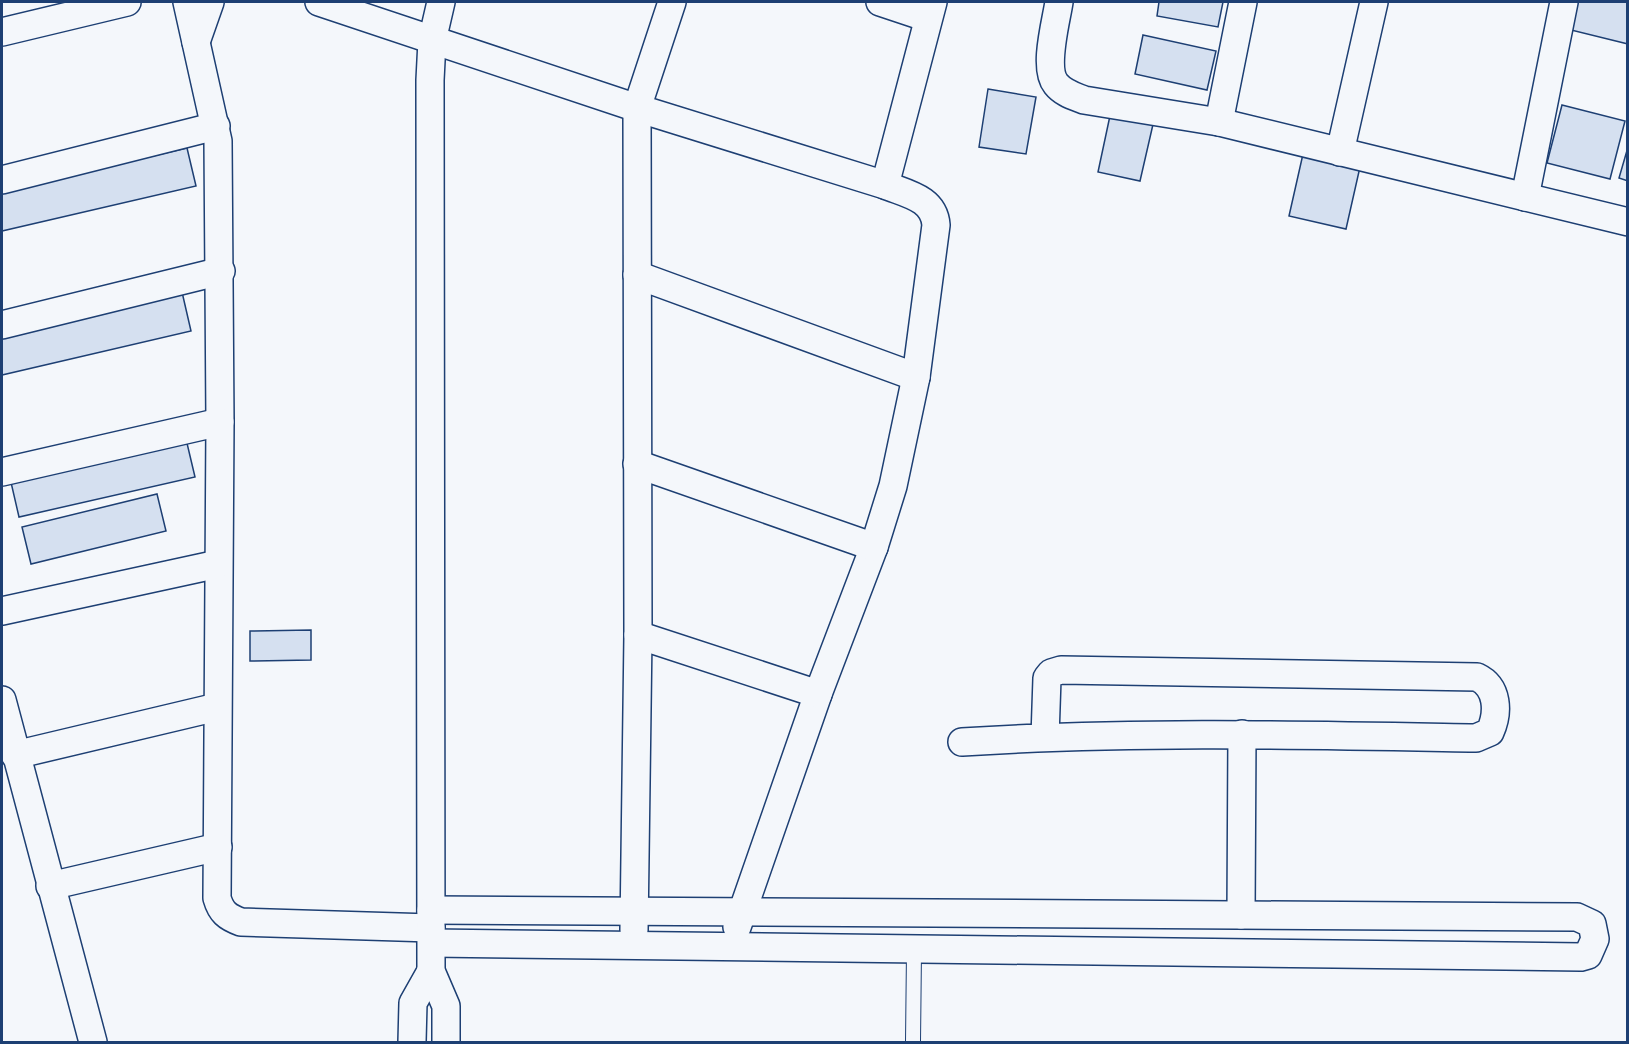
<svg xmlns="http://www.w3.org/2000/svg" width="1629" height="1044" viewBox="0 0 1629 1044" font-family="'Source Sans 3',sans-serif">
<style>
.building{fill:#d5e0f0;stroke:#1d3f73;stroke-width:1.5}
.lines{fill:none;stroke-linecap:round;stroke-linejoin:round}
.service-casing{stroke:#1d3f73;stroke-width:16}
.minor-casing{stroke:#1d3f73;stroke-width:30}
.service{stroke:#f4f7fb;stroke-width:14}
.minor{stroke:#f4f7fb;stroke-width:27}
</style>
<rect width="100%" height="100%" fill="#f4f7fb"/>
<g class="building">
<path d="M1159,2H1223L1218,27L1157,16Z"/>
<path d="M1578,2H1628V44L1571,30Z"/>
<path d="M1143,35L1216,51L1207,90L1135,74Z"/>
<path d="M988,89L1036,97L1026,154L979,147Z"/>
<path d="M1562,105L1625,121L1610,179L1547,163Z"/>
<path d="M1111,111L1154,120L1140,181L1098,172Z"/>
<path d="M1628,147V181L1619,178Z"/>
<path d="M187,148L196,186L2,231V191Z"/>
<path d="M1303,154L1360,167L1346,229L1289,216Z"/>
<path d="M182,292L191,331L2,375V334Z"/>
<path d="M186,439L195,477L19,517L10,478Z"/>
<path d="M157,494L166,531L31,564L22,527Z"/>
<path d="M311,630V660L250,661V631Z"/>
</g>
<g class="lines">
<g class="service-casing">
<path id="service" d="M913,1042L914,951"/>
</g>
<g class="minor-casing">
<g id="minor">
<path d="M187,2L218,141L220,422L217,898C221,912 227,917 241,922L431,928"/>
<path d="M319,2L637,108L885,185C907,194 934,198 936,225L916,377L893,486L874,547L818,694L737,927"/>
<path d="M441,2L432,41L430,80L431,971L446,1006V1042"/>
<path d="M880,2L928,18"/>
<path d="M1059,2C1056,22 1043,68 1056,84C1063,93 1074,96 1084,100L1219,122L1628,222"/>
<path d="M2,32L127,2"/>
<path d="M196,42L210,2"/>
<path d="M1219,122L1243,2"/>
<path d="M1340,152L1374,2"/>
<path d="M2,180L216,126"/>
<path d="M885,185L933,2"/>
<path d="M1525,197L1564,2"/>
<path d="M637,275L916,377"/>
<path d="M2,325L221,271"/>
<path d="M637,464L874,547"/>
<path d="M2,472L220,422"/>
<path d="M2,611L218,564"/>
<path d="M638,635L818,694"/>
<path d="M2,700L93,1042"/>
<path d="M962,742C1133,731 1304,735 1476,738L1490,732C1499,712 1498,687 1477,677L1061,670L1051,673L1047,678L1045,737"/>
<path d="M15,755L217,707"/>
<path d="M50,886L218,847"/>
<path d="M431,910L1577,917L1592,924L1595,939L1588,955L1581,957L432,943"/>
<path d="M1241,915L1242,734"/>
<path d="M634,930L638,635L637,108L672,2"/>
<path d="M412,1042L413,1003L431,971"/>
</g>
</g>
<use href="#service" class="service"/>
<use href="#minor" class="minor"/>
</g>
<rect width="1629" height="1044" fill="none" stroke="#1d3f73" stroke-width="6"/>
</svg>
